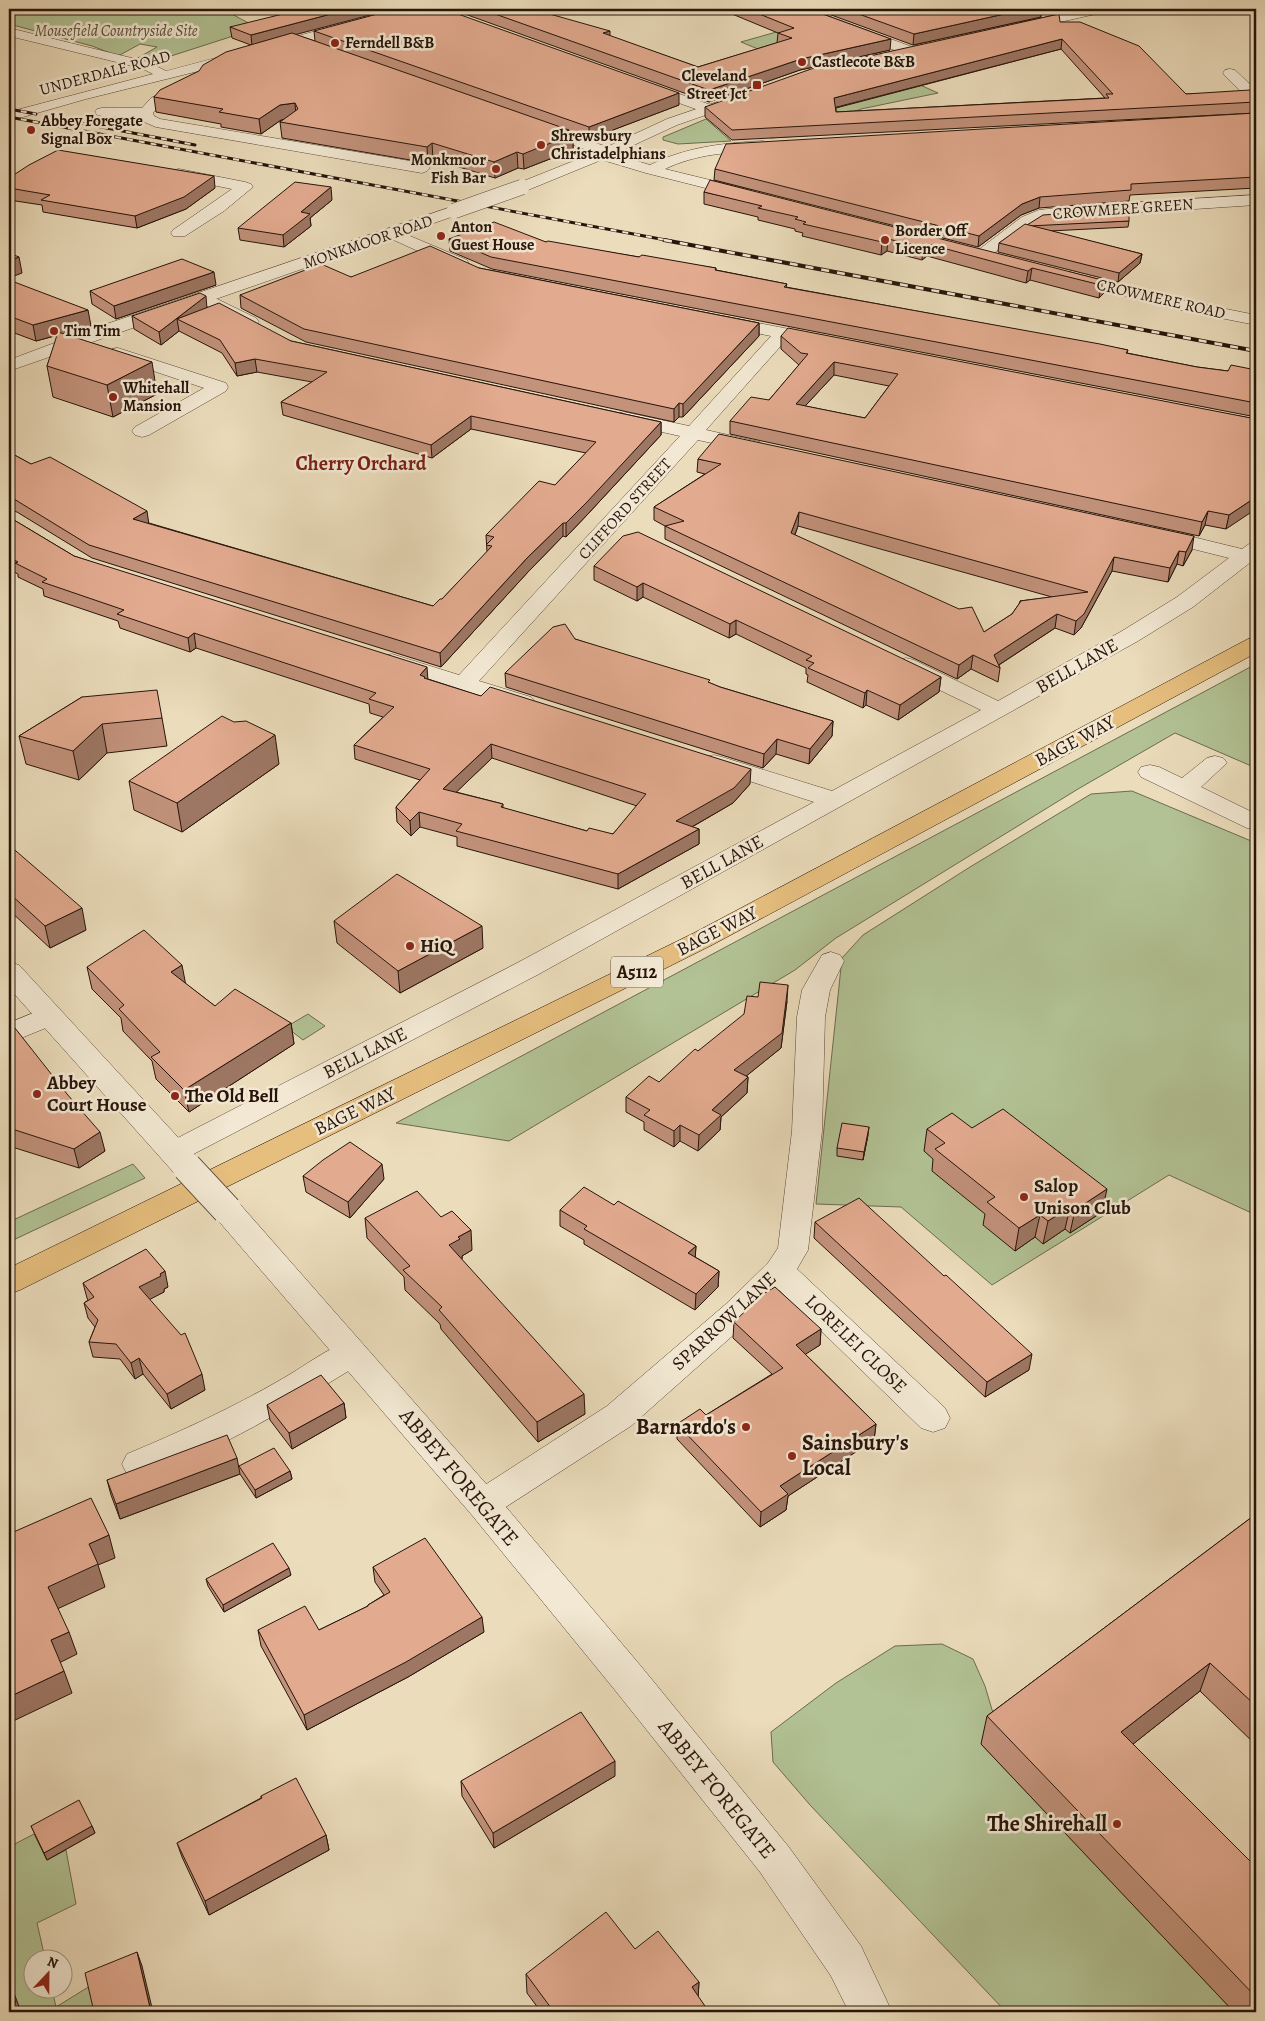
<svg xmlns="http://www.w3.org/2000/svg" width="1265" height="2021" viewBox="0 0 1265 2021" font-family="Alegreya,serif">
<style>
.green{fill:#b2c294;stroke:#6c6b4f}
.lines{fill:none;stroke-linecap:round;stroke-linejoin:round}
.minor-casing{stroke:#584636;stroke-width:1}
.tertiary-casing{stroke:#584636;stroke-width:1}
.primary-casing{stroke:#27140a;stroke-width:1}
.minor{fill:#f2e8d3;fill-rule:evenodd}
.tertiary{fill:#f2e8d3;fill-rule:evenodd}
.primary{fill:#e6be7e;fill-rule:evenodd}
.rail-far1-casing{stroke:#27140a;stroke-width:3}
.rail-casing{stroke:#27140a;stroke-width:4}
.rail-far1{stroke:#f2e8d3;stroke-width:2;stroke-dasharray:6;stroke-linecap:butt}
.rail{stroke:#f2e8d3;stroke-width:2.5;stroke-dasharray:8;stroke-linecap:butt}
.tertiary-bridge-far1-casing{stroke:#584636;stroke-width:16;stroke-linecap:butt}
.tertiary-bridge-casing{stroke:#584636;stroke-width:31;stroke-linecap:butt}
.tertiary-bridge-far1{stroke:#f2e8d3;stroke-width:15}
.tertiary-bridge{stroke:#f2e8d3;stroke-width:29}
.wall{fill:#c2927b;stroke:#27140a;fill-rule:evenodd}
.shaded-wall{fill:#9e7764;stroke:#27140a}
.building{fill:#e2aa8f;stroke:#27140a;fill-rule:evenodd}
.poi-dot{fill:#8f2418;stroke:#f2e8d3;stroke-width:2}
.labels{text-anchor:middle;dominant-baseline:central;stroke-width:5;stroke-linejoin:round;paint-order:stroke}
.far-park-label{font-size:16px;font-style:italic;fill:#58513a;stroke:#f2e8d3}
.far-poi-label{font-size:16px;font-weight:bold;fill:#27140a;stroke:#f2e8d3;text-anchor:start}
.far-street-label{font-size:16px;fill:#27140a;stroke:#f2e8d3}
.shield{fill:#f2e8d3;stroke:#645446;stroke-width:1}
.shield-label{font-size:18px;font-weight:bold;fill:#27140a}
.street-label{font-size:19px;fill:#27140a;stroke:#f2e8d3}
.poi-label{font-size:19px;font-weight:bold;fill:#27140a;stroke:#f2e8d3;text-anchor:start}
.far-district-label{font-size:20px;font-weight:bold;fill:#7a1f14;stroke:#f2e8d3}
.near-poi-label{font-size:22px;font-weight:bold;fill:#27140a;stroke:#f2e8d3;text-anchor:end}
.near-street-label{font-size:22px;fill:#27140a;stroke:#f2e8d3}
</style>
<rect width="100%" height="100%" fill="#ebdcbb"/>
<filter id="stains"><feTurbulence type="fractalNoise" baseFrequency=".004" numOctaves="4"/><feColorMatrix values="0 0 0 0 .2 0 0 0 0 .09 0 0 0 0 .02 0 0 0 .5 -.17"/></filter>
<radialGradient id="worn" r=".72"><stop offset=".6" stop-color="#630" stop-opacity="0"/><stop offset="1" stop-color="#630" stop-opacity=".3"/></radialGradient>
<g class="green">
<path d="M9,9H232L226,11L258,28L171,56L157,62L136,59L157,47L140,44L118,56L92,46L9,24Z"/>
<path d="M787,29L802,35L758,49L741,42Z"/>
<path d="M918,84L938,93L861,109L825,123L817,135L770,138L763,123Z"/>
<path d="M706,119L731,141L678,144L663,140V137L668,135Z"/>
<path d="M1256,664V768L1175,733L1078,789L836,938L795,970L509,1141L396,1123Z"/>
<path d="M1132,791L1256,843V1215L1169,1175L992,1285L901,1207L816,1204L842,958L863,935L970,867L1091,794Z"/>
<path d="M308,1014L325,1026L303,1040L286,1027Z"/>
<path d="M133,1164L145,1178L9,1242V1222Z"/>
<path d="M942,1644L973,1659L985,1686L998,1730L981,1744L1234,2012H1006L810,1805L773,1762L771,1732L836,1683L895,1646Z"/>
<path d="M34,1834L47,1860L66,1850L76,1904L37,1923L45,1958H32V1988L52,1989L56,2007L90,1986L96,2012H21L9,1980V1847Z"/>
</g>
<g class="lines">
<g class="minor-casing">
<g id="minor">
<path d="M399,9H420L418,12L219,66L86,99L9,121V112L153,74L141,68L9,36V28L148,62L166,71Z"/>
<path d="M791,9H810L915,48L917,51L915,54H905L793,12Z"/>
<path d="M1230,69L1235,70L1256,90V102L1251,101L1225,76L1223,73L1225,70Z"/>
<path d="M189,81L194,82L196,85L194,88L161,104L153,113L154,116L160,119L422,163L427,165L430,168L427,171L422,173L156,127L142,121L139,116H102L97,115L95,112L97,109L102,108H142L151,98Z"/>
<path d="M645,82L714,106L716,109L714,112H704L640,89L638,86L640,83Z"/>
<path d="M538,123L613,149L616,152L614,154L650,165C686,147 723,143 763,141L768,143L771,146L768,149L763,151C729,152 696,154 665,169L751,190L753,193L751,196L745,198L646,173L596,158L593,155L595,153L533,130L531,127L533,124Z"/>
<path d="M179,169L245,182L251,184L253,187L224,211L185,236H173L171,233L173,230L232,189L173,177L171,174L173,171Z"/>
<path d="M1256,195V205L1042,219L1034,223L987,258H975L973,254L1022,217L1039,210L1074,206Z"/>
<path d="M391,228L467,260L469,264L467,268H455L385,236L383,233L385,230Z"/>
<path d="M1070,272L1176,299L1256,315V325L1175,309L1064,281L1061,277L1064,273Z"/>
<path d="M205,293L256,318L259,322L256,326L250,327L244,326L199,302L196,298L199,294Z"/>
<path d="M722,316L820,335L826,336L829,340L826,344L820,345L787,339L706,430L760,442L763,446L760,450L753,452L698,440L479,681L531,697L535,702L531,707L523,709L515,707L384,666L381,661L384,656L392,654L459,675L680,436L617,422L614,418L617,414L624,412L689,426L771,336L716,325L713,321L716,317Z"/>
<path d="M118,348L226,383L228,387L226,391L149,435L142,437L135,435L132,431L135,427L204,388L112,357L109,353L112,349Z"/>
<path d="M1156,528L1242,549L1249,544L1256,542V558L1193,607L1138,641L539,974L184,1159L174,1163L164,1159L159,1152L164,1145L519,962L814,802L706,767L702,762L706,757L714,755L722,757L832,791L981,710L898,670L895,665L898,660L906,658L914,660L998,701L1122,631L1177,597L1229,558L1149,538L1146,534L1149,530Z"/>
<path d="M1215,756L1223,758L1227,763L1201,787L1256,814V830L1247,828L1141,777L1138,772L1141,767L1150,765L1159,767L1182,778L1207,758Z"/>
<path d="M831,952L840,955L844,961L830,990L825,1017L822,1131L808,1250L797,1269L945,1408L950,1418L945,1428L933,1432L921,1428L779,1290L748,1322L631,1426L495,1514L483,1519L471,1514L466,1504L471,1494L607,1406L726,1304L768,1263L778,1248L792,1131L797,1017L802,990L822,955Z"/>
<path d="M48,1007L58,1009L62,1016L58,1023L9,1043V1023Z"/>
<path d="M352,1340L363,1344L368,1353L363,1362C292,1406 219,1451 139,1478L127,1474L122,1464L127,1454C180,1432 232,1408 282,1379C305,1366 327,1348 352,1340Z"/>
</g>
</g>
<g class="tertiary-casing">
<g id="tertiary">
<path d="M1083,9H1107L1105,12L1024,30L1017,26L1019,23Z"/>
<path d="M741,94L746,95L748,98L746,101L677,125L606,158L528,190H516L514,187L516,184L596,152L667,119Z"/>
<path d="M454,206L460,208L462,211L460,214L9,371V360L89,330Z"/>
<path d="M9,962L19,965L198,1159L202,1167L198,1175L187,1178L176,1175L9,988Z"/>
<path d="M227,1199L238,1202L495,1494L640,1665L788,1846L861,1946L892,2012H849L831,1976L760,1872L614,1689L471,1514L216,1218L212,1210L216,1202Z"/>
</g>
</g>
<g class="primary-casing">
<path id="primary" d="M1256,637V653L712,945L20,1290L9,1294V1268L694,933L1248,639Z"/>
</g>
<use href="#minor" class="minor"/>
<use href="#tertiary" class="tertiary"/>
<use href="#primary" class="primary"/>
<g class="rail-far1-casing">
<g id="rail-far1">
<path d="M9,109L36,114"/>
<path d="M9,117L671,241"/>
<path d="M55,118L195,145"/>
</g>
</g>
<g class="rail-casing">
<path id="rail" d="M664,240L1256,351"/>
</g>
<use href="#rail-far1" class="rail-far1"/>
<use href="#rail" class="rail"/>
<g class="tertiary-bridge-far1-casing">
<path id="tertiary-bridge-far1" d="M454,211L522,187"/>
</g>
<g class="tertiary-bridge-casing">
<path id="tertiary-bridge" d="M187,1167L227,1210"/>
</g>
<use href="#tertiary-bridge-far1" class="tertiary-bridge-far1"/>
<use href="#tertiary-bridge" class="tertiary-bridge"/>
</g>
<g class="wall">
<path d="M451,9H532L698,67L777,43L778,33L720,9H809L890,50L800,70L709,102Z"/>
<path d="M815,9H1053L1041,11V17L913,45Z"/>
<path d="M1060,22L1186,94L1256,93V113L732,140L705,117V107ZM1061,49L1105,98L836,112V108Z"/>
<path d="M230,27L296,35L315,41L314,31L679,105L589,139L569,132V133L573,134V150L524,169L518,168L495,178L433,159L428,163L282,138L280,122L283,120H281L261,134L221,127V124L156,112L154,97L251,45L232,38Z"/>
<path d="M1256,113V188L1130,195L1129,201L1039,208L1021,215L978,247L714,180L715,169Z"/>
<path d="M9,178L215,188L186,209L137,228L43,212L42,205L9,200Z"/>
<path d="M704,192L1106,281L1104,293L1099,298L1030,280L1026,283L927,256L922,260L887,251L881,255L802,236L803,233L795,231V229L758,220V217L704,204Z"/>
<path d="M332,200L310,218L311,226L284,247L240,240L238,228Z"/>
<path d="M1129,221L1128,227L1050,231L1142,254L1140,263L1118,282L998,252L999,243L1027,225Z"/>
<path d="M449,239L546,242L639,257L716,268V270L787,284L786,287L1128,350L1127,353L1197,367L1228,371L1256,370V417L492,269L450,251Z"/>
<path d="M479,268L759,323V336L683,417H679L674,422L306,342L241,308L240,295L351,277Z"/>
<path d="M9,280L91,326L63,334L157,394L113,417L53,397L47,366L58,335L36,341L9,331Z"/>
<path d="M216,285L116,319L92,304L90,291Z"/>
<path d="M207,308L291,341L661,422V435L587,515L566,537L563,536L528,572L441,667L92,558L17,512L10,510L9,511V452L31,464L149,523L433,606L442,599L487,552L486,535L555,485L586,453L471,429L432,458L283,415L281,402L312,382L257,372L237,376L222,353L179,331L161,345L134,329L132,316Z"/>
<path d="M781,336L1256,419L1226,529L1205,525L1199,536L730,434V421L769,400L799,365L781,349ZM834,375L889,386L865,418L805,406Z"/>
<path d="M698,459L1192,550L1183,566L1177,564L1168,582L1112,571L1081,628L1074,635L1055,628L999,665L1000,668L998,682L971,669L957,679L665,539V526L654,520V507L705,474L697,472ZM798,526L1052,597L1020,601L1019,604L1012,614L984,632L795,535Z"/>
<path d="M9,517L74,556L428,679L750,784L733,803L692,827L699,829V844L618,889L457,846V837L420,827L411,836L397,822L396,807L420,780L355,759L354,745L383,717L370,713L369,704L196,648L190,652L120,628L118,621L44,596L43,589L18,577V574L9,569ZM492,758L637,806L613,834L587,831L503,808V804L456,792Z"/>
<path d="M594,566L941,677L939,692L898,720L866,705L863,708L807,682L808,675L806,674V668L736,634L729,638L643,597L637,601L594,580Z"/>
<path d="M575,639L710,683L720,687L833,721L832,736L809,764L776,754L763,768L506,687L505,673Z"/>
<path d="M82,697L162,718L167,746L107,753L79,780L26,764L19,736Z"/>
<path d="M279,764L182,832L134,810L129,781Z"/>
<path d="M9,845L86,930L50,948L9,910Z"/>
<path d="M334,921L483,948L400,993L337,943Z"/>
<path d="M87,967L186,984L215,1006L291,1023L294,1044L189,1112L156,1079L152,1061L123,1031L121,1018L92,989Z"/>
<path d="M787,1001L781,1048L746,1076L748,1077L747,1093L721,1117L720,1130L698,1151L680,1141L674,1147L644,1130V1122L626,1112V1097L659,1082L698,1051Z"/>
<path d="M9,1024L105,1151L79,1168L9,1146Z"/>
<path d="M972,1128L1102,1212L1070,1233L1065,1229L1043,1244L1035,1237L1015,1251L983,1225L985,1214L932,1171L933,1159L924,1151L927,1129Z"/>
<path d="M868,1135L863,1160L837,1156V1148Z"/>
<path d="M303,1176L384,1179L350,1218L306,1192Z"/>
<path d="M614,1205L696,1246L695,1257L719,1271L718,1287L695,1310L584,1244V1240L560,1226V1210Z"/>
<path d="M365,1218L472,1250L462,1256V1259H461L585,1414L538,1442L441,1329L440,1324L405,1290L404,1277L367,1238Z"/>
<path d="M815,1222L1029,1370L985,1397L814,1238Z"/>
<path d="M83,1283L168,1287L164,1289V1292L149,1299L205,1390L171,1409L143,1374L135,1379L120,1359L93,1357L89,1342L95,1327L88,1318L84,1303L88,1300L87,1298Z"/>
<path d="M734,1322L821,1329L820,1345L805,1354L876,1424L874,1440L788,1496L786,1510L760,1527L677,1439V1424L706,1415L772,1374L733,1338Z"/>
<path d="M344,1403L346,1418L292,1449L270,1420L267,1405Z"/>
<path d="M239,1466L290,1471L292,1479L256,1498L240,1474L120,1519L111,1495L107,1480Z"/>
<path d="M1256,1514V1745L1200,1691L1133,1744L1256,1867V2012H1234L981,1744L987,1716Z"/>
<path d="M373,1567L484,1632L408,1677L307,1730L261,1646L258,1630H319L368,1606V1605L384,1595L375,1582Z"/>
<path d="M291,1575L224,1612L208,1586L206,1579Z"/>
<path d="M615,1776L494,1848L462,1796L461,1781Z"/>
<path d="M261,1796L326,1835L329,1850L209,1915L182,1857L177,1843L261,1798Z"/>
<path d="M31,1826H92L95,1833L47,1860Z"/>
<path d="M635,1949L699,1982L698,1997L709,2012H541L527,1993L526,1974Z"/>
</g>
<g class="shaded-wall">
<path d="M350,9H393L252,46L251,35Z"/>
<path d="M1027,9H1053L1041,11V17L913,45L914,34Z"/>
<path d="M610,31V42L603,33Z"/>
<path d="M891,39L890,50L800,70L709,102V90L801,59Z"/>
<path d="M1062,39L1061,49L833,108L834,98Z"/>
<path d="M679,93V105L589,139V127Z"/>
<path d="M295,103L296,118L281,120L261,134L259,119L280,105Z"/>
<path d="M569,130V135L573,134V150L524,169L523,154Z"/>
<path d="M432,143L433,159L428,163L427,147Z"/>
<path d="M517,152L518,168L495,178L494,162Z"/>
<path d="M214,176L215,188L186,209L137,228L135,216Z"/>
<path d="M331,187L332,200L310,218L311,226L284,247L283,235L301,212Z"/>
<path d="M1040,197L1039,208L1021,215L978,247L979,236L1022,204Z"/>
<path d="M888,239L887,251L881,255L882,242Z"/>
<path d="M928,244L927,256L922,260L923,247Z"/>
<path d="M1142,254L1140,263L1118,282L1119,273Z"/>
<path d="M19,257L22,273L9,278V261Z"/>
<path d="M1032,268L1030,280L1026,283L1028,271Z"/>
<path d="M214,272L216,285L116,319L114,306Z"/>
<path d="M1106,281L1104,293L1099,298L1101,285Z"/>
<path d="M206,296L207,309L177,319L179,331L161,345L159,332Z"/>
<path d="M88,310L91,326L36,341L33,325Z"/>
<path d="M759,323V336L683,417V404Z"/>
<path d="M255,359L257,372L237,376L235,363Z"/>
<path d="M152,362L157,394L113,417L107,385Z"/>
<path d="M834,362V375L795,417L796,404Z"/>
<path d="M679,403V417L674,422V409Z"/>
<path d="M471,416V429L432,458L431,445Z"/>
<path d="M661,422V435L587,515L566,537V523Z"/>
<path d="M1256,497V509L1226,529L1229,515Z"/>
<path d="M147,511L149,525L133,519Z"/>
<path d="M1208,511L1205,525L1199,536L1202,522Z"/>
<path d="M799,512L798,526L790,547L791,533Z"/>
<path d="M563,523V536L528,572L441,667L440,653L527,558Z"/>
<path d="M1194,536L1192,550L1183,566L1186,552Z"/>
<path d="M1179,551L1177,564L1168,582L1170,568Z"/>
<path d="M1114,557L1112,571L1081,628L1074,635L1076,621Z"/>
<path d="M643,583V597L637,601V587Z"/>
<path d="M1057,614L1055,628L997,666L994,655Z"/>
<path d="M736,620V634L729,638L730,624Z"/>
<path d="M194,633L196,648L190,652L188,638Z"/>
<path d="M973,655L971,669L957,679L959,665Z"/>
<path d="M427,667L428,681L420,675Z"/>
<path d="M941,677L939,692L898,720L900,705Z"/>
<path d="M867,690L866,705L863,708L865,693Z"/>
<path d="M833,721L832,736L809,764L810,749Z"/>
<path d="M102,724L107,753L79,780L73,751Z"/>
<path d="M275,735L279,764L182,832L177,803Z"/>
<path d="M777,739L776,754L763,768L764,754Z"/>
<path d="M491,744L492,758L444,804L443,789Z"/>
<path d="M751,769L750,784L733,803L676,836V821Z"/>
<path d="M419,812L420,827L411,836L410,821Z"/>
<path d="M699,829V844L618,889V874Z"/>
<path d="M82,908L86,930L50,948L45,926Z"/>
<path d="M482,926L483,948L400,993L398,971Z"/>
<path d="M182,965L186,986L171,972Z"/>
<path d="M788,985L787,1001L781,1048L734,1086V1070Z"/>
<path d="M291,1023L294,1044L189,1112L184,1090Z"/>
<path d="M748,1077L747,1093L721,1117L720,1130L698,1151L699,1135L712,1110Z"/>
<path d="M680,1125V1141L674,1147V1131Z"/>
<path d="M869,1127L868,1135L863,1160L864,1152Z"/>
<path d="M100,1132L105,1151L79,1168L74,1149Z"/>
<path d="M382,1164L384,1179L350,1218L348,1202Z"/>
<path d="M1107,1189L1102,1212L1070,1233L1075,1210Z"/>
<path d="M1070,1207L1065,1229L1043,1244L1048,1221Z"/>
<path d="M1040,1215L1035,1237L1015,1251L1019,1228Z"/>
<path d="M471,1230L472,1250L462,1256V1259L450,1265L449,1245L458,1237Z"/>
<path d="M696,1246L695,1261L688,1253Z"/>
<path d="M165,1271L168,1287L164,1289V1292L143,1303L139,1287Z"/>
<path d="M719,1271L718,1287L695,1310L696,1294Z"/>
<path d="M821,1329L820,1345L795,1361L796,1345Z"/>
<path d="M1032,1354L1029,1370L985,1397L987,1382Z"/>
<path d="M139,1358L143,1374L135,1379L131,1363Z"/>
<path d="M202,1374L205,1390L171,1409L167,1394Z"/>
<path d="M584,1394L585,1414L538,1442L537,1422Z"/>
<path d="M344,1403L346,1418L292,1449L289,1433Z"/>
<path d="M876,1424L874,1440L788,1496L786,1510L760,1527L761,1512L780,1486Z"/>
<path d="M237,1458L240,1474L120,1519L116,1504Z"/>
<path d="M290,1471L292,1479L256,1498L255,1490Z"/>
<path d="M109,1535L115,1558L98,1565L105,1587L55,1610L48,1587L89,1544Z"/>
<path d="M289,1568L291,1575L224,1612L223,1605Z"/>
<path d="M482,1617L484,1632L408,1677L307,1730L304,1715Z"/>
<path d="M69,1632L77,1654L59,1663L51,1640Z"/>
<path d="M1210,1663L1200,1691L1113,1760L1121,1732Z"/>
<path d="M64,1671L72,1693L9,1723V1697Z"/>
<path d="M615,1761V1776L494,1848L493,1833Z"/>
<path d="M92,1826L95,1833L47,1860L44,1853Z"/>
<path d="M326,1835L329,1850L209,1915L205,1901Z"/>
<path d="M137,1952L142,1966L153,2012H151Z"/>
<path d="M9,1980L21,2012H9Z"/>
<path d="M699,1982L698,2000L692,1987Z"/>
</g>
<g class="building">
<path d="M303,9H350L251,35L230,27Z"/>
<path d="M396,9H444L679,93L589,127L314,31Z"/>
<path d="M481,9H532L610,31L603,33L698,67L792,38L778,33L794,28L747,9H809L891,39L801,59L709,90Z"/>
<path d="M845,9H1027L914,34Z"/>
<path d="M1059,14L1060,22H1080L1139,46L1186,94L1250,90L1256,93V102L732,130L705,107L811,69ZM1062,39L1113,94H1106L1109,98L836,112L834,98Z"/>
<path d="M292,33L569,130L565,132L573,134L523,154L517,152L494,162L432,143L427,147L280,122L298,109L295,103L280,105L259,119L219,112L223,109L154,97L160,90L199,71L203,65L226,52Z"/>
<path d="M1256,113V177L1131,184V190L1040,197L1022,204L979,236L715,169L726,144Z"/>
<path d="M58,150L214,176L184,197L135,216L41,200L50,195L9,188V178L29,165Z"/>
<path d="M710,180L1106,281L1101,285L1032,268L1028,271L928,244L923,247L888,239L882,242L803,224L806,222L795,219L798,217L758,208L762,206L704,192Z"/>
<path d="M295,182L331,187L301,212L310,214L283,235L238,228Z"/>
<path d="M1129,209V221L1029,226L1027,225L1043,215Z"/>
<path d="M494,222L546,242L548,241L639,257L642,255L716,268L715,270L787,284L784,287L1100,344L1128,350L1126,353L1197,367L1228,371L1231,365L1256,370V403L491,257L449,239Z"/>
<path d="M1025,224L1142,254L1119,273L999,243Z"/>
<path d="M430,246L479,268L759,323L683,404L679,403L674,409L304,329L240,295L321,264L351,277Z"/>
<path d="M9,253L19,257L9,261Z"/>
<path d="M182,259L214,272L114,306L90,291Z"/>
<path d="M9,280L88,310L33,325L9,316Z"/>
<path d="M200,293L206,296L159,332L132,316Z"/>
<path d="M219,303L291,341L661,422L587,502L566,523H563L527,558L440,653L89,545L14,499L9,497V452L31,464L50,457L147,511L133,519L433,606L440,599H442L492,546L486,545L494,537L486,535L539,481L555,485L596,442L471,416L431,445L281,402L327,372L255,359L235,363L220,340L177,319Z"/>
<path d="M788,328L1256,419V497L1229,515L1208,511L1202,522L730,421L751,397L769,400L808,354L801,353L781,336ZM834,362L898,374L865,418L796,404Z"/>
<path d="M58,332L152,362L107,385L47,366Z"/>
<path d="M719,434L1194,536L1186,552L1179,551L1170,568L1114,557L1084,614L1076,621L1057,614L994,655L1000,668L973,655L959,665L665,526L684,521L654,507L721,464L698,459ZM799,512L1088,592L1020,601H1021L1012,614L984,632L972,607L959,609L791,533Z"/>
<path d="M9,517L74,556L427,667L420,675L425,677L424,678L481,696L490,687L751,769L734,788L676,821L699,829L618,874L456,831L462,824L419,812L410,821L396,807L430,769L354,745L394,707L369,699L376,693L194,633L188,638L117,614L124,610L42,582L47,579L15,563L18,562L9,557ZM491,744L646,794L613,834L589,828L587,831L501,807L503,804L443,789Z"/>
<path d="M638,532L941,677L900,705L867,690L865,693L808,668L814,663L806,660L812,656L736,620L730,624L643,583L637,587L594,566L623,536Z"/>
<path d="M565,624L575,639L710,680L708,682L720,687L833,721L810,749L777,739L764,754L505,673L553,627Z"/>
<path d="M157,690L162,718L102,724L73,751L19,736L82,697Z"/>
<path d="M222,716L234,722L246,721L275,735L177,803L129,781Z"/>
<path d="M9,845L82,908L45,926L9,893V875H10L9,874Z"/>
<path d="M397,874L482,926L398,971L334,921Z"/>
<path d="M144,930L182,965L171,972L215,1006L235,989L291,1023L184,1090L151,1057L160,1052L119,1009L124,1005L87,967Z"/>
<path d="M760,982L788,985L782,1033L734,1070L748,1077L712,1110L721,1115L699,1135L680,1125L674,1131L644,1115L650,1110L626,1097L649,1076L659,1082L695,1049L698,1051L744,1014L747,996L758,997Z"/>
<path d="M11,1023L67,1094L100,1132L74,1149L9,1128V1024Z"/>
<path d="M1003,1109L1107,1189L1075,1210L1070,1207L1048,1221L1040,1215L1019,1228L987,1202L995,1197L935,1149L945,1143L927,1129L952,1113L972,1128Z"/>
<path d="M842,1123L869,1127L864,1152L837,1148Z"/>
<path d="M350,1142L382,1164L348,1202L303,1176L323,1160Z"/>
<path d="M584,1187L614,1205L618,1201L696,1246L688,1253L719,1271L696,1294L584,1229L587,1226L560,1210Z"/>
<path d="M417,1191L441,1217L452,1211L471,1230L458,1237L460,1239L449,1245L584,1394L537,1422L439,1310L442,1307L403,1270L410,1266L365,1218Z"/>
<path d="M859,1198L944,1276L946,1275L1032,1354L987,1382L815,1222Z"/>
<path d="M146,1249L165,1271L160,1274L161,1276L139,1287L181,1335L185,1333L202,1374L167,1394L139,1358L131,1363L116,1344L89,1342L98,1320L84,1303L94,1297L83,1283Z"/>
<path d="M775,1287L821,1329L796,1345L876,1424L780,1486L788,1494L761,1512L677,1424L700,1409L706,1415L783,1368L734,1322L763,1294Z"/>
<path d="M321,1375L344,1403L289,1433L267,1405Z"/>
<path d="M227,1435L237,1458L116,1504L107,1480Z"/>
<path d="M274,1448L290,1471L255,1490L239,1466Z"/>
<path d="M91,1498L109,1535L89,1544L98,1564L48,1587L69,1632L51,1640L64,1671L9,1697V1534Z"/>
<path d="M1256,1514V1706L1210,1663L1121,1732L1256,1867V1997L987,1716Z"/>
<path d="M425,1538L482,1617L406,1662L304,1715L258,1630L305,1606L319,1630L368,1606V1605L390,1592L373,1567Z"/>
<path d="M273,1543L289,1568L223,1605L206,1579Z"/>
<path d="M581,1712L615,1761L493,1833L461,1781Z"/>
<path d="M296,1778L326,1835L205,1901L177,1843L262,1798L261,1796Z"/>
<path d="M79,1800L92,1826L44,1853L31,1826Z"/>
<path d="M606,1912L635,1949L658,1931L699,1982L692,1987L709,2012H554L526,1974Z"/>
<path d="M137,1952L151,2012H94L85,1973Z"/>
<path d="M9,1983L16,2003L9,2007Z"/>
</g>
<g class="poi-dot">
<circle cx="335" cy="43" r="5"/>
<circle cx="802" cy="62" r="5"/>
<rect x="752" y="80" width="10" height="10" rx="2.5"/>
<circle cx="31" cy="130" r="5"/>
<circle cx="541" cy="145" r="5"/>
<circle cx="496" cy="169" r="5"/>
<circle cx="441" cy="236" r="5"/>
<circle cx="885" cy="240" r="5"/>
<circle cx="54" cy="331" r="5"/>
<circle cx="113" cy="397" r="5"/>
<circle cx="410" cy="946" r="5"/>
<circle cx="37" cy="1094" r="5"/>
<circle cx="175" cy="1096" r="5"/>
<circle cx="1024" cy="1197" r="5"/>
<circle cx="746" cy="1427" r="5"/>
<circle cx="792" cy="1456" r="5"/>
<circle cx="1117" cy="1824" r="5"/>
</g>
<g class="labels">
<g class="far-park-label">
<text x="116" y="31">Mousefield Countryside Site</text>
</g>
<g class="far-poi-label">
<text x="345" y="43">Ferndell B&amp;B</text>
<text x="812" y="62">Castlecote B&amp;B</text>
<text x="747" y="76" text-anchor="end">Cleveland<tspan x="747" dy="18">Street Jct</tspan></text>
<text x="41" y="121">Abbey Foregate<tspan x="41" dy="18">Signal Box</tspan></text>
<text x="551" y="136">Shrewsbury<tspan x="551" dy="18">Christadelphians</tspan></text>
<text x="486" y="160" text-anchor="end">Monkmoor<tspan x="486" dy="18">Fish Bar</tspan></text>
<text x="451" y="227">Anton<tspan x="451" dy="18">Guest House</tspan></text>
<text x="895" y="231">Border Off<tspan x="895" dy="18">Licence</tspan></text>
<text x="64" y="331">Tim Tim</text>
<text x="123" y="388">Whitehall<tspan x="123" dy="18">Mansion</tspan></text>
</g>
<g class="far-street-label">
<text transform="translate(105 73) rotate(-15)">UNDERDALE ROAD</text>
<text transform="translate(1123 209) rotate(-4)">CROWMERE GREEN</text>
<text transform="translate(368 242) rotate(-19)">MONKMOOR ROAD</text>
<text transform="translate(1161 299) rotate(13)">CROWMERE ROAD</text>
<text transform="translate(625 509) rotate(-48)">CLIFFORD STREET</text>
</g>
<rect class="shield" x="611" y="956.5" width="52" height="31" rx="4"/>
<g class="shield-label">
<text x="637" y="972">A5112</text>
</g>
<g class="street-label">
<text transform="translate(1077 666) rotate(-30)">BELL LANE</text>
<text transform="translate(1075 741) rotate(-28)">BAGE WAY</text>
<text transform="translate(722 862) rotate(-29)">BELL LANE</text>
<text transform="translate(717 931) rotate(-27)">BAGE WAY</text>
<text transform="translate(365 1053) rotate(-27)">BELL LANE</text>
<text transform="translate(355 1111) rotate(-26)">BAGE WAY</text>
<text transform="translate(724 1321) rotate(-43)">SPARROW LANE</text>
<text transform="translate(856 1344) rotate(44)">LORELEI CLOSE</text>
</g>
<g class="poi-label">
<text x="420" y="946">HiQ</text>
<text x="47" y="1083">Abbey<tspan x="47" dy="22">Court House</tspan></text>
<text x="185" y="1096">The Old Bell</text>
<text x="1034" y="1186">Salop<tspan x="1034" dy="22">Unison Club</tspan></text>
</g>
<g class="far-district-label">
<text x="361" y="463">Cherry Orchard</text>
</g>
<g class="near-poi-label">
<text x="736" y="1427">Barnardo's</text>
<text x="802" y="1443" text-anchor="start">Sainsbury's<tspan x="802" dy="25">Local</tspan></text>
<text x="1107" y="1824">The Shirehall</text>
</g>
<g class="near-street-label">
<text transform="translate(459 1477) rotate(50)">ABBEY FOREGATE</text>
<text transform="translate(717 1789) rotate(51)">ABBEY FOREGATE</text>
</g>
</g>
<rect width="1265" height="2021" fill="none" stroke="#ebdcbb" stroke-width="30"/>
<rect x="10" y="10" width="1245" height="2001" fill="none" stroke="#27140a" stroke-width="2.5"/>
<rect x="15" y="15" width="1235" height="1991" fill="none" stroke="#27140a"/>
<g transform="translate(48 1974) rotate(22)"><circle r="24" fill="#f2e8d3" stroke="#a19383"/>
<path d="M0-4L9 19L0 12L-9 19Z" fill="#8f2418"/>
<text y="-8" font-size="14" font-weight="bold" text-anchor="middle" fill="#27140a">N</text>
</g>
<rect width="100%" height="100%" filter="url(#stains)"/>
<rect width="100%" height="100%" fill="url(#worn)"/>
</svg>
